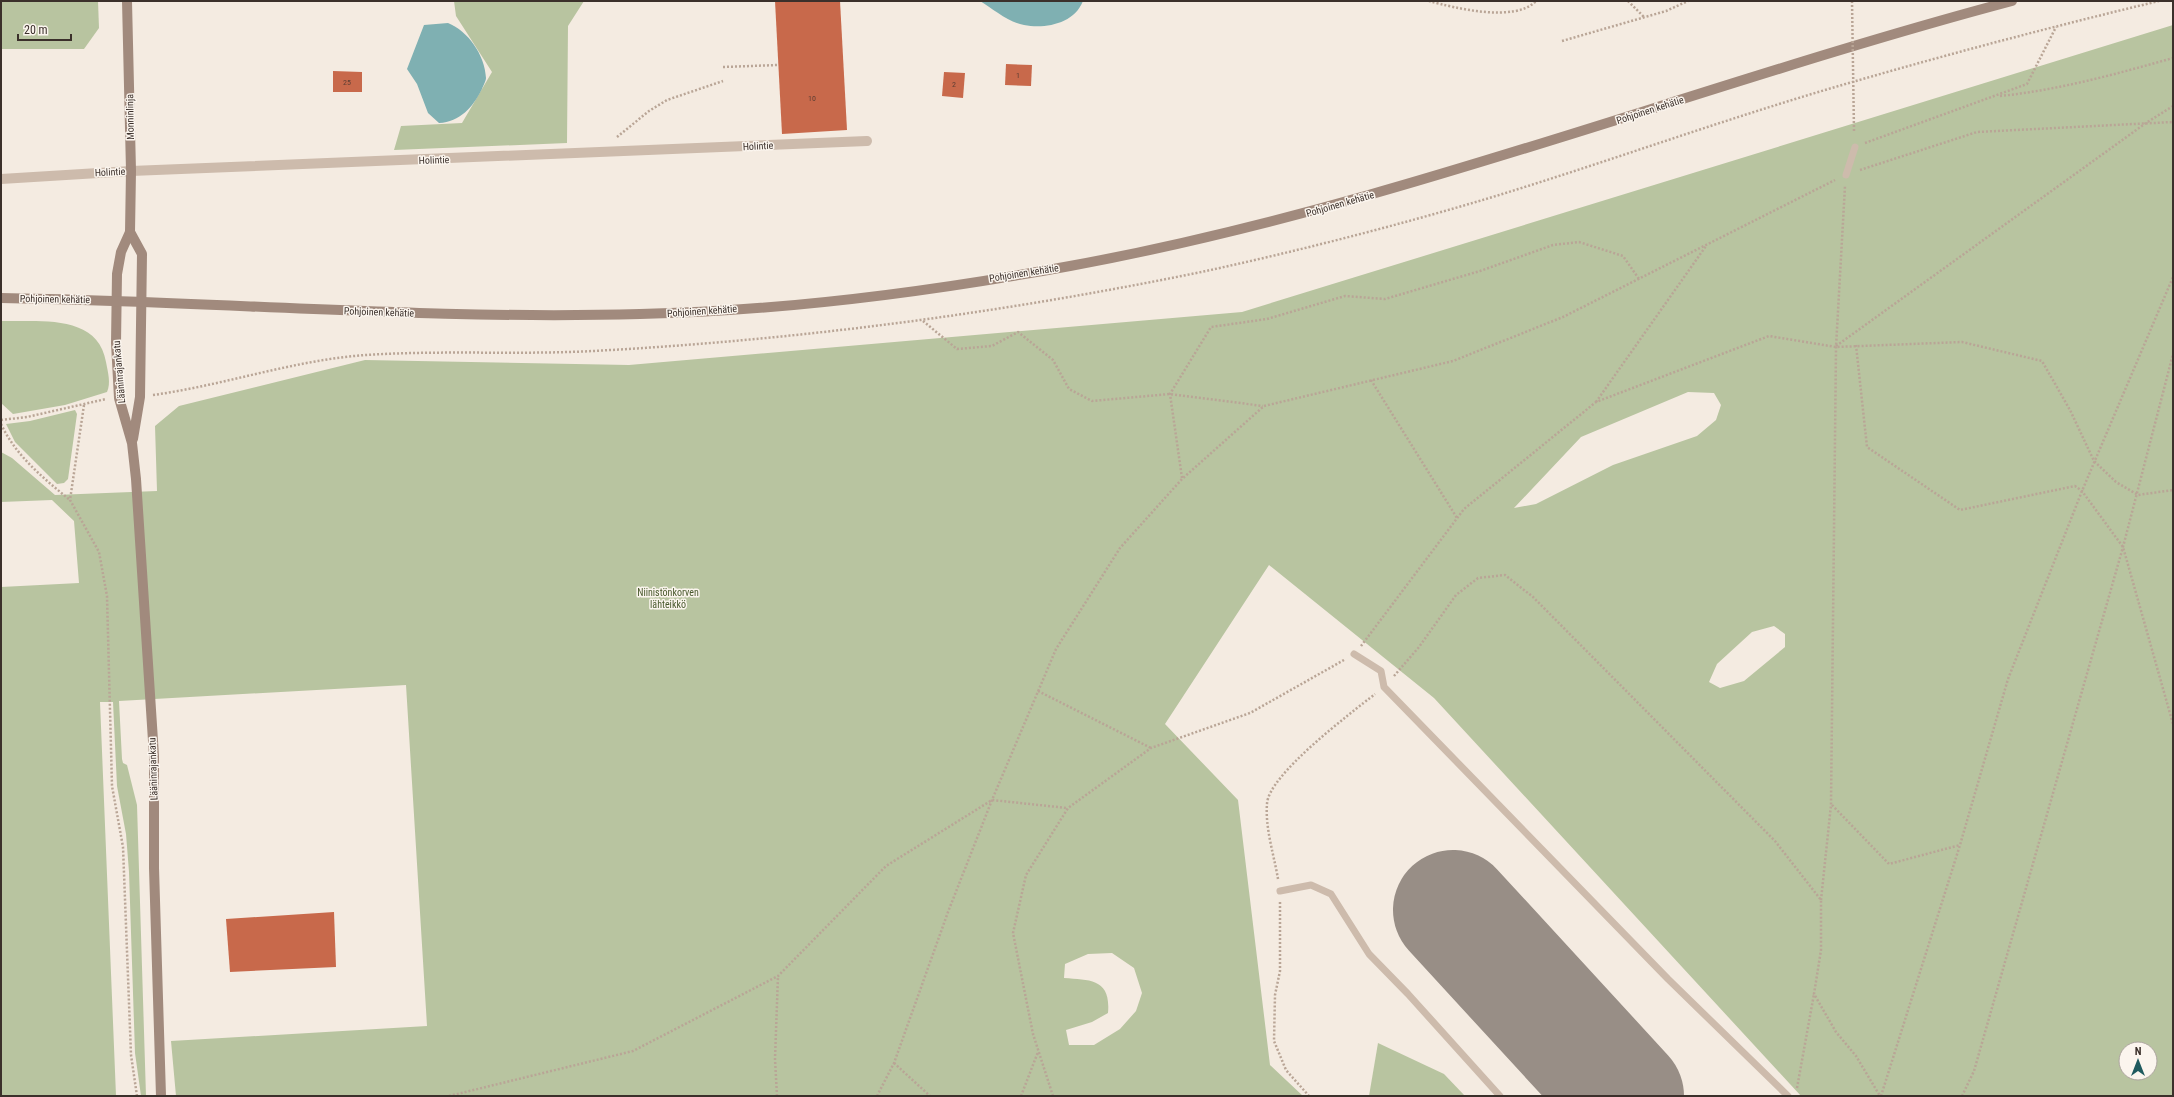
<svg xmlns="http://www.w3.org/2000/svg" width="2174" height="1097" viewBox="0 0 2174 1097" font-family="'Roboto Condensed',sans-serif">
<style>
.green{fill:#b8c4a0;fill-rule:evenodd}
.water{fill:#7fb0b2}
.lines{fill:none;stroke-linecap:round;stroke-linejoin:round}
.runway{stroke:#988e86;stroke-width:120}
.building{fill:#c8694b}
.path{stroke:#b9a596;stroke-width:2.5;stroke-dasharray:2 2;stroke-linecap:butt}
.lane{stroke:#cdbbac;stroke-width:7}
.street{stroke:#cdbbac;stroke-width:10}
.secondary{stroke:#a18a7d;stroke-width:10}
.path-bridge{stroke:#b9a596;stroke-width:2.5;stroke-dasharray:2 2;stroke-linecap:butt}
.labels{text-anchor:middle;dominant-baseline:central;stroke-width:3;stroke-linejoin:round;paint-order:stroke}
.number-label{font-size:8px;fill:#5e3e33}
.street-label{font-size:10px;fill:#3b302b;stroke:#fbf5ee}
.park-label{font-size:10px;fill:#4a5a2e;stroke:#fbf5ee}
</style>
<rect width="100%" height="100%" fill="#f4ebe1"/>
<g class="green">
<path d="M1,1H98L99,28L84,49H1Z"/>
<path d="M454,1H584L568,26L567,143L394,150L401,126L462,123L492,72L456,16Z"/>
<path d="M2173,25V1096H1801L1434,698L1269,565L1165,724L1238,800L1270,1065L1303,1096H176L171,1041L427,1026L406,685L119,701L122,759L123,763L127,765L137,805L146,1096H141L135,1053L129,872L126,834L117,786L113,702H100L116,1096H1V587L79,583L74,521L52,500L1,502V452L12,458L55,495L157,491L155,426L179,406L365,360L629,365L1242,312ZM1688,392L1714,393L1721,405L1716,420L1697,436L1613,465L1536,504L1514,508L1581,437ZM1774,626L1785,634V647L1744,681L1720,688L1709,682L1717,664L1752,632ZM1112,953L1134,968L1142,993L1136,1011L1120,1029L1094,1045H1069L1066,1030L1092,1022L1108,1013C1111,979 1091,980 1064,978L1065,964L1088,954ZM2126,1049H2150V1073H2126Z"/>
<path d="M1,321C38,322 98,313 106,362C108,373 111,383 107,392L65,405L13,414L1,403Z"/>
<path d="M75,410L77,414L68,479L64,483L57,484L15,442L6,424L30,421Z"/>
<path d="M1378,1043L1444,1074L1465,1096H1369Z"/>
</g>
<g class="water">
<path d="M980,1H1083C1074,24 1045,29 1024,25C1008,22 993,9 980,1Z"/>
<path d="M448,23C468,31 485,55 486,78C486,81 483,86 482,89C473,107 460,122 439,123L428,113L417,84L407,69L424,25Z"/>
</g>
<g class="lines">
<path class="runway" d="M1453,910L1624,1096"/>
</g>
<g class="building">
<path d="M775,1H840L847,130L782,134Z"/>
<path d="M1006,64L1032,65L1031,86L1005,85Z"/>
<path d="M333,71L362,72V92H333Z"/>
<path d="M944,72L965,73L963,98L942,96Z"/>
<path d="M334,912L336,967L230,972L226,919Z"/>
</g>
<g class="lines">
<g class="path">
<path d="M1429,1C1455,8 1515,23 1536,1"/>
<path d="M1628,1L1644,17"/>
<path d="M1562,41L1666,11L1688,1"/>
<path d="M723,67L778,65"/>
<path d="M2000,96C2059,90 2116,74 2173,58"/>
<path d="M617,137L649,111L667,100L723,81"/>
<path d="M1865,143L2027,84L2056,27"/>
<path d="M1860,170L1977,132L2173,122"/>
<path d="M923,321L957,349L992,346L1018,332L1053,360L1069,389L1092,401L1170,394L1263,406"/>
<path d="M1856,345L1867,447L1960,510L2075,486L2082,491L2123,547L2173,724"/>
<path d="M1836,346L2146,123L2173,106"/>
<path d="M1371,380L1457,518"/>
<path d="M153,395C225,385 294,360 366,355C441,350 517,355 593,351C799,340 1003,313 1206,271C1298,251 1395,226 1486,199C1608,162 1727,118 1849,83C1952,53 2055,26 2159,1"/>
<path d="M1596,402L1706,246"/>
<path d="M84,405L70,500L99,552L107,596L112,786L123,847L131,1055L137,1096"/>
<path d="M1,420L27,417L106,399"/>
<path d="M1,424C16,456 43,478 70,500"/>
<path d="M1182,478L1170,394L1211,327L1267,319L1345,296L1385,299L1480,271L1553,245L1579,242L1623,256L1639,279"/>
<path d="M1361,646L1464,509L1596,402L1769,336L1836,347L1962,342L2042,361L2070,410L2094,461L2116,482L2138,495L2173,490"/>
<path d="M1394,676L1419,647L1456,595L1478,578L1505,575L1533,597L1775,841L1821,900V950L1814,994L1836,1032L1856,1056L1880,1096"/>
<path d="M1038,691L1151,748"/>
<path d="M1832,805L1889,864L1960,845"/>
<path d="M1278,879C1274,855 1265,828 1267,804C1268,775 1351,713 1375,694"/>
<path d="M1821,900L1831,805L1836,347L1845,186"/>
<path d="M1280,902V971L1275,995L1274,1041L1286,1070L1309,1096"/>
<path d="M894,1063L930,1096"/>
<path d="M1797,1088L1814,994"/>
<path d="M449,1096L633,1051L778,976L886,866L992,800L1067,808"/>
<path d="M777,1096L775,1059L778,976"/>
<path d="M877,1096L894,1063L948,912L992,800L1056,649L1120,548L1182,479L1264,406L1453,361L1563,317L1835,180"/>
<path d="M1021,1096L1038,1052"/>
<path d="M1053,1096L1033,1034L1013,933L1026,875L1068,808L1151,748L1250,713L1344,660"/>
<path d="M1881,1096L1960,845L2008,679L2082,491L2173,277"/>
<path d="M1962,1096L1974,1071L2123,547L2173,354"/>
</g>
<g class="lane">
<path d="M1846,175L1855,147"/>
<path d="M1354,654L1381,671L1384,687L1668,979L1788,1096"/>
<path d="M1280,891L1311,885L1331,894L1369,954L1408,994L1500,1096"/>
</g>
<path class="street" d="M1,179L131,171L867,141"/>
<g class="secondary">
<path d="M127,1L131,171L130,232L121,252L117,274L116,343L119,398L132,443L136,479L154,756V868L161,1096"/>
<path d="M130,232L142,254L140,397L133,439"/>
<path d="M1,298C214,301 427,320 640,314C783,311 929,292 1070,266C1392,207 1696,85 2012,1"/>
</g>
<path class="path-bridge" d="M1852,1L1854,131"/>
</g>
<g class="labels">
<g class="number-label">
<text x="1018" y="75">1</text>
<text x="347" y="82">25</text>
<text x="954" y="84">2</text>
<text x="812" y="98">10</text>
</g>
<g class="street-label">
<text transform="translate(1650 110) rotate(-18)">Pohjoinen kehätie</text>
<text transform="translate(130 117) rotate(-91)">Monninlinja</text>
<text transform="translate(758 146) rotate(-3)">Holintie</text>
<text transform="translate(434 160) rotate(-2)">Holintie</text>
<text transform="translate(110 172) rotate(-3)">Holintie</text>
<text transform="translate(1340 204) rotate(-16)">Pohjoinen kehätie</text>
<text transform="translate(1024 273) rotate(-9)">Pohjoinen kehätie</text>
<text transform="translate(55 299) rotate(1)">Pohjoinen kehätie</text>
<text transform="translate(702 311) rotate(-4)">Pohjoinen kehätie</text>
<text transform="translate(379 312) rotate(2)">Pohjoinen kehätie</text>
<text transform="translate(119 372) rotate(-95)">Lääninrajankatu</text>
<text transform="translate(153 769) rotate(-92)">Lääninrajankatu</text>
</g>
<g class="park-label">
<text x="668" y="592">Niinistönkorven<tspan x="668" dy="12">lähteikkö</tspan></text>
</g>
</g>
<rect width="2174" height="1097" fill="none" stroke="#3b302b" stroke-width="4"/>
<g transform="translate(2138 1061)"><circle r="19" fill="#fbf5ee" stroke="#aea6a0"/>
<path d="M0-3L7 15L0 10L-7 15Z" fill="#1f5a5e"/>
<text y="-6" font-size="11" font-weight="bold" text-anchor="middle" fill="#3b302b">N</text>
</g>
<path d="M18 34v6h53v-6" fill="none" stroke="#3b302b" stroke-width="2"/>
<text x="24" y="34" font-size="12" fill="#3b302b" stroke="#fbf5ee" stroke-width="3" paint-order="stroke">20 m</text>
</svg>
